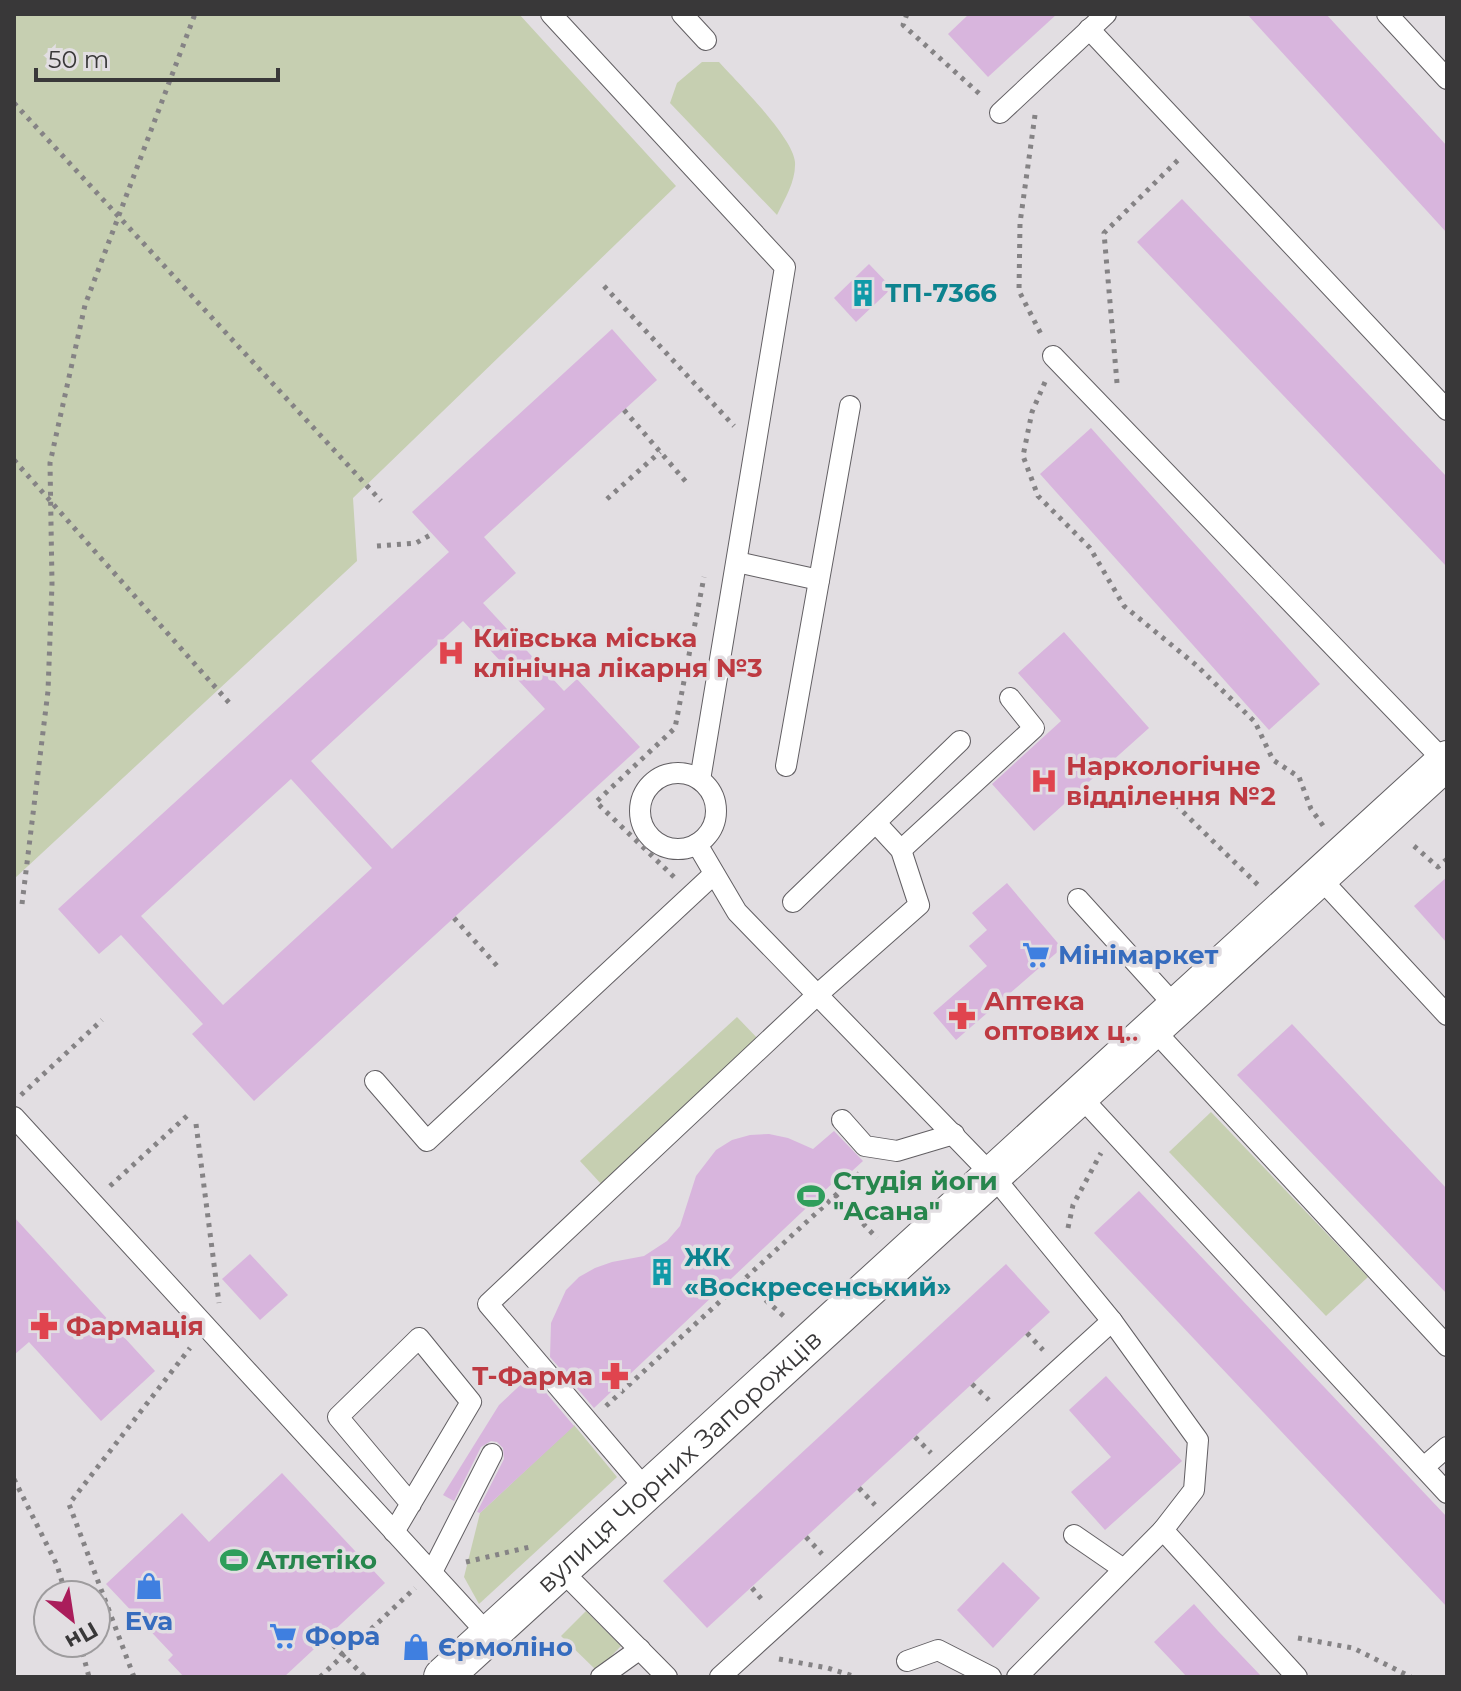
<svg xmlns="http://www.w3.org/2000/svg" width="1461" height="1691" viewBox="0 0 1461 1691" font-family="Montserrat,sans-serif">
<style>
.green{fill:#c6cfb1}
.building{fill:#d8b5dd;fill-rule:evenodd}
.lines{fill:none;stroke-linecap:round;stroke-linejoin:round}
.service-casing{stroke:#625f63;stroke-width:22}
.minor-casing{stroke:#625f63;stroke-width:40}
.path{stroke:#858385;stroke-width:5;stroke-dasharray:4 6;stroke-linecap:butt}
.service{stroke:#fff;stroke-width:20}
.minor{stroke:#fff;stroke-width:38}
.labels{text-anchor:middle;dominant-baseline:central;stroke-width:7;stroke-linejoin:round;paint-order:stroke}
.culture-label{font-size:26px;font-weight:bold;fill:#0d838f;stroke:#e2dee2;text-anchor:start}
.health-label{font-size:26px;font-weight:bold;fill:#be3a42;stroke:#e2dee2;text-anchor:start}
.shop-label{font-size:26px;font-weight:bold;fill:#366cbe;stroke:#e2dee2;text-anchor:start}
.leisure-label{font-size:26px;font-weight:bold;fill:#27864d;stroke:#e2dee2;text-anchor:start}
.street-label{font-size:26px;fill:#393839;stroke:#e2dee2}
</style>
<rect width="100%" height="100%" fill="#e2dee2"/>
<g class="green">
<path d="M14,14H519L676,186L353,498L357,561L14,879Z"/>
<path d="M702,62H719C737,82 793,137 795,162C796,181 785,198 777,215L670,103L677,83Z"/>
<path d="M737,1017L760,1041L603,1186L580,1161Z"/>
<path d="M1211,1112L1368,1277L1326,1316L1169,1152Z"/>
<path d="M574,1425L617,1477L479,1604L464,1577L480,1513Z"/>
<path d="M586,1611L621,1646L597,1671L561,1636Z"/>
</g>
<g class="building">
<path d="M969,14H1057L988,77L948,34Z"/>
<path d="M1247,14H1326L1447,146V233Z"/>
<path d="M1182,199L1447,477V567L1137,242Z"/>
<path d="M869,264L892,288L856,322L834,298Z"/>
<path d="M612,329L657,380L484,537L516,573L483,603L564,691L577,679L640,747L254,1101L192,1034L203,1024L121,935L99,954L58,909L449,552L412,512ZM463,621L545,709L392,849L311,761ZM291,779L372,868L223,1005L141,916Z"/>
<path d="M1091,428L1320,684L1269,730L1040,474Z"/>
<path d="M1064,632L1149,728L1034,831L992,784L1061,721L1018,673Z"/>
<path d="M1447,877V943L1414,906Z"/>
<path d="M1007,883L1062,948L956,1040L933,1013L987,966L969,946L987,930L972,913Z"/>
<path d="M1292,1024L1447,1189V1294L1237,1075Z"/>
<path d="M834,1131L863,1161L840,1182L837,1179L594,1408L550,1357L551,1323L566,1290L579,1277L595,1268L612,1262L644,1256L667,1241L680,1226L696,1176L716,1150L732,1140L750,1135L769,1134L788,1138L813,1149Z"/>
<path d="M1139,1191L1447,1517V1607L1094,1233Z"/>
<path d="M14,1217L155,1371L101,1421L29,1342L14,1355Z"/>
<path d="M250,1254L288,1295L260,1320L222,1279Z"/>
<path d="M1006,1264L1050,1312L707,1628L663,1581Z"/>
<path d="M531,1375L574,1426L480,1513L477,1512L504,1459L503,1448L497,1442L491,1441L481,1447L454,1501L443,1495L499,1405Z"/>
<path d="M1106,1376L1182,1461L1105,1530L1071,1492L1111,1457L1069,1410Z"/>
<path d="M282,1473L385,1583L284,1677H184L168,1660L173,1655L106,1584L182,1513L209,1542Z"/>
<path d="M1003,1562L1040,1598L993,1648L957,1610Z"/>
<path d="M1194,1604L1218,1631L1262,1677H1187L1154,1642Z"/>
</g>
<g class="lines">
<g class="service-casing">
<g id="service">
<path d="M551,14L785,267L700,780"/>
<path d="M682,14L706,40"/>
<path d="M1387,14L1447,79"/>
<path d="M1089,29L1447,410"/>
<path d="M1000,113L1106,14"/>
<path d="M1053,356L1447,764"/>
<path d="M737,562L819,580"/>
<path d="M786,766L850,406"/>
<circle cx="678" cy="811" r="38"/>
<path d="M697,844L737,912L993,1176L1112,1321L1198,1440L1194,1490L1163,1530L1017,1677"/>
<path d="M901,850L1034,728L1010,698"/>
<path d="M1319,877L1447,1015"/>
<path d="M1078,899L1177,1008"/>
<path d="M793,902L960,741"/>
<path d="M1153,1029L1447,1346"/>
<path d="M375,1081L427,1141L714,874"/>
<path d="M1080,1096L1447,1493"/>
<path d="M14,1117L488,1634"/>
<path d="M842,1120L865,1146L897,1151L954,1134"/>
<path d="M1424,1467L1447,1447"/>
<path d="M648,1492L488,1304L817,995L919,905L901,850L876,823"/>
<path d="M1163,1530L1297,1677"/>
<path d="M394,1532L471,1402L419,1338L338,1417L411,1504"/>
<path d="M1074,1535L1122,1568"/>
<path d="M562,1571L667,1677"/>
<path d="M432,1572L492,1454"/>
<path d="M907,1661L938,1650L991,1677"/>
<path d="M601,1677L640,1649"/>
<path d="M720,1677L1112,1321"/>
</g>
</g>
<g class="minor-casing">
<g id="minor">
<path id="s1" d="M443,1677L1447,760"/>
</g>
</g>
<g class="path">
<path d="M907,14L903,25L983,97"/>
<path d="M14,103L381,501"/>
<path d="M1035,115L1020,223L1019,291L1041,334"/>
<path d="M604,286L734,426"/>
<path d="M1045,382L1032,412L1023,456L1038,496L1090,548L1124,606L1196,665L1255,722L1273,760L1299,777L1311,809L1324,827"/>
<path d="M1117,383L1104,233L1178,160"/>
<path d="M624,410L687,483"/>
<path d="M14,460L232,706"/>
<path d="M607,499L660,452"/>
<path d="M377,546L416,543L432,534"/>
<path d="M1176,805L1258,885"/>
<path d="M1414,846L1438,867L1447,859"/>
<path d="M674,877L596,802L675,728L704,577"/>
<path d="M22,904L48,691L52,584L50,463L85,305L195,14"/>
<path d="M454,918L499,968"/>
<path d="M21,1095L102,1020"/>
<path d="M196,1124L219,1303"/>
<path d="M110,1186L188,1115"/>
<path d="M835,1195L877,1238"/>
<path d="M1068,1228L1073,1205L1101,1153"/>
<path d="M743,1280L787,1319"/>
<path d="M1027,1333L1043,1350"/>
<path d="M972,1384L989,1400"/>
<path d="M606,1406L861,1172"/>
<path d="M915,1437L931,1453"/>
<path d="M14,1479L57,1565L66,1595"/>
<path d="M859,1488L875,1505"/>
<path d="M806,1537L822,1554"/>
<path d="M466,1562L534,1546"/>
<path d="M752,1588L764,1602"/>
<path d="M326,1638L365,1677"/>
<path d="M1298,1638L1353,1648L1411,1677"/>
<path d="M80,1643L89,1677"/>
<path d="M779,1659L828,1668L856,1677"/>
<path d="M134,1677L69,1504L190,1348"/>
<path d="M320,1677L415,1588"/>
</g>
<use href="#service" class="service"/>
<use href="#minor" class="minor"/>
</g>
<defs>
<g id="building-bare" transform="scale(2.16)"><path d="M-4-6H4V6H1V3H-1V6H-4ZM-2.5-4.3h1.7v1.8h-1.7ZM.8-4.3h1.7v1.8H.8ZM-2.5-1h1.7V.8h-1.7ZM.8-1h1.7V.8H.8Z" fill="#0f9aa8" stroke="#e2dee2" stroke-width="2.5" paint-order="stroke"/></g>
<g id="hospital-bare" transform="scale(2.16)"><path d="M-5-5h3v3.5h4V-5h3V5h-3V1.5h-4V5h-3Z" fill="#e0444e" stroke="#e2dee2" stroke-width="2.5" paint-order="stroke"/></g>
<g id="supermarket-bare" transform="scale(2.16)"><path d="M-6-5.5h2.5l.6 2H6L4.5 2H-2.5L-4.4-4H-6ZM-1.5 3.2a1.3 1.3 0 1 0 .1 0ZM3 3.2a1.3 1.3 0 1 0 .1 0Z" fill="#3f7fe0" stroke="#e2dee2" stroke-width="2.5" paint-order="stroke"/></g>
<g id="pharmacy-bare" transform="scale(2.16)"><path d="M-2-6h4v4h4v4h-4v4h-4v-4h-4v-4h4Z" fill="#e0444e" stroke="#e2dee2" stroke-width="2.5" paint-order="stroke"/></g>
<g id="stadium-bare" transform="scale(2.16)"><path d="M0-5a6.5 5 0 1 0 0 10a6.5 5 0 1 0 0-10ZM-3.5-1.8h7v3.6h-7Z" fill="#2e9e5b" stroke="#e2dee2" stroke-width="2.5" paint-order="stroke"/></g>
<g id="shop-bare" transform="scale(2.16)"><path d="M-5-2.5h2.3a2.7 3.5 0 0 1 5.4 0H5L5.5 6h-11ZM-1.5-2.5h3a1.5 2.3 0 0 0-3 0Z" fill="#3f7fe0" stroke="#e2dee2" stroke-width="2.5" paint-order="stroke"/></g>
</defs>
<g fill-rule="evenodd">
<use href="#building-bare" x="863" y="293"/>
<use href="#hospital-bare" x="451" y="653"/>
<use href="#hospital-bare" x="1044" y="781"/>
<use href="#supermarket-bare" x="1036" y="955"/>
<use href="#pharmacy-bare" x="962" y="1016"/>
<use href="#stadium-bare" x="811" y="1196"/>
<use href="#building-bare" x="662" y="1272"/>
<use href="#pharmacy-bare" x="44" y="1326"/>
<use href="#pharmacy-bare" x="615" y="1376"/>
<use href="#stadium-bare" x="234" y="1560"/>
<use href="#shop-bare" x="149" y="1586"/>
<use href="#supermarket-bare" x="283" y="1636"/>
<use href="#shop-bare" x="416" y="1647"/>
</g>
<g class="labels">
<g class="culture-label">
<text x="885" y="293">ТП-7366</text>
<text x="684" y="1257">ЖК<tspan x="684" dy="30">«Воскресенський»</tspan></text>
</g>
<g class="health-label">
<text x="473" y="638">Київська міська<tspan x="473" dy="30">клінічна лікарня №3</tspan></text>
<text x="1066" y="766">Наркологічне<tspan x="1066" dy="30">відділення №2</tspan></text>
<text x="984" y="1001">Аптека<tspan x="984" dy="30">оптових ц‥</tspan></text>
<text x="66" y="1326">Фармація</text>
<text x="593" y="1376" text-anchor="end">Т-Фарма</text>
</g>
<g class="shop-label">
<text x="1058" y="955">Мінімаркет</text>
<text x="149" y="1621" text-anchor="middle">Eva</text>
<text x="305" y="1636">Фора</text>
<text x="438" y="1647">Єрмоліно</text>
</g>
<g class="leisure-label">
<text x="833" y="1181">Студія йоги<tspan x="833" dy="30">"Асана"</tspan></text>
<text x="256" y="1560">Атлетіко</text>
</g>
<g class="street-label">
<text stroke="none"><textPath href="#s1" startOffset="320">вулиця Чорних Запорожців</textPath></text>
</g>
</g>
<rect width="1461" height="1691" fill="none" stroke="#393839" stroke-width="32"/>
<g transform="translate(72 1619) rotate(150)"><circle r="38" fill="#e2dee2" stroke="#9e9c9e" stroke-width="2"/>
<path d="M0-6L14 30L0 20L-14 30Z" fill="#aa1d5b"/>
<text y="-12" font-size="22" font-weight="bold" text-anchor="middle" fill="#393839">Пн</text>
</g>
<path d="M36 68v12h242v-12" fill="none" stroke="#393839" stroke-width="4"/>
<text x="48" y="68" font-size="24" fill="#393839" stroke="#e2dee2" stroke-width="6" paint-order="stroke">50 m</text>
</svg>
